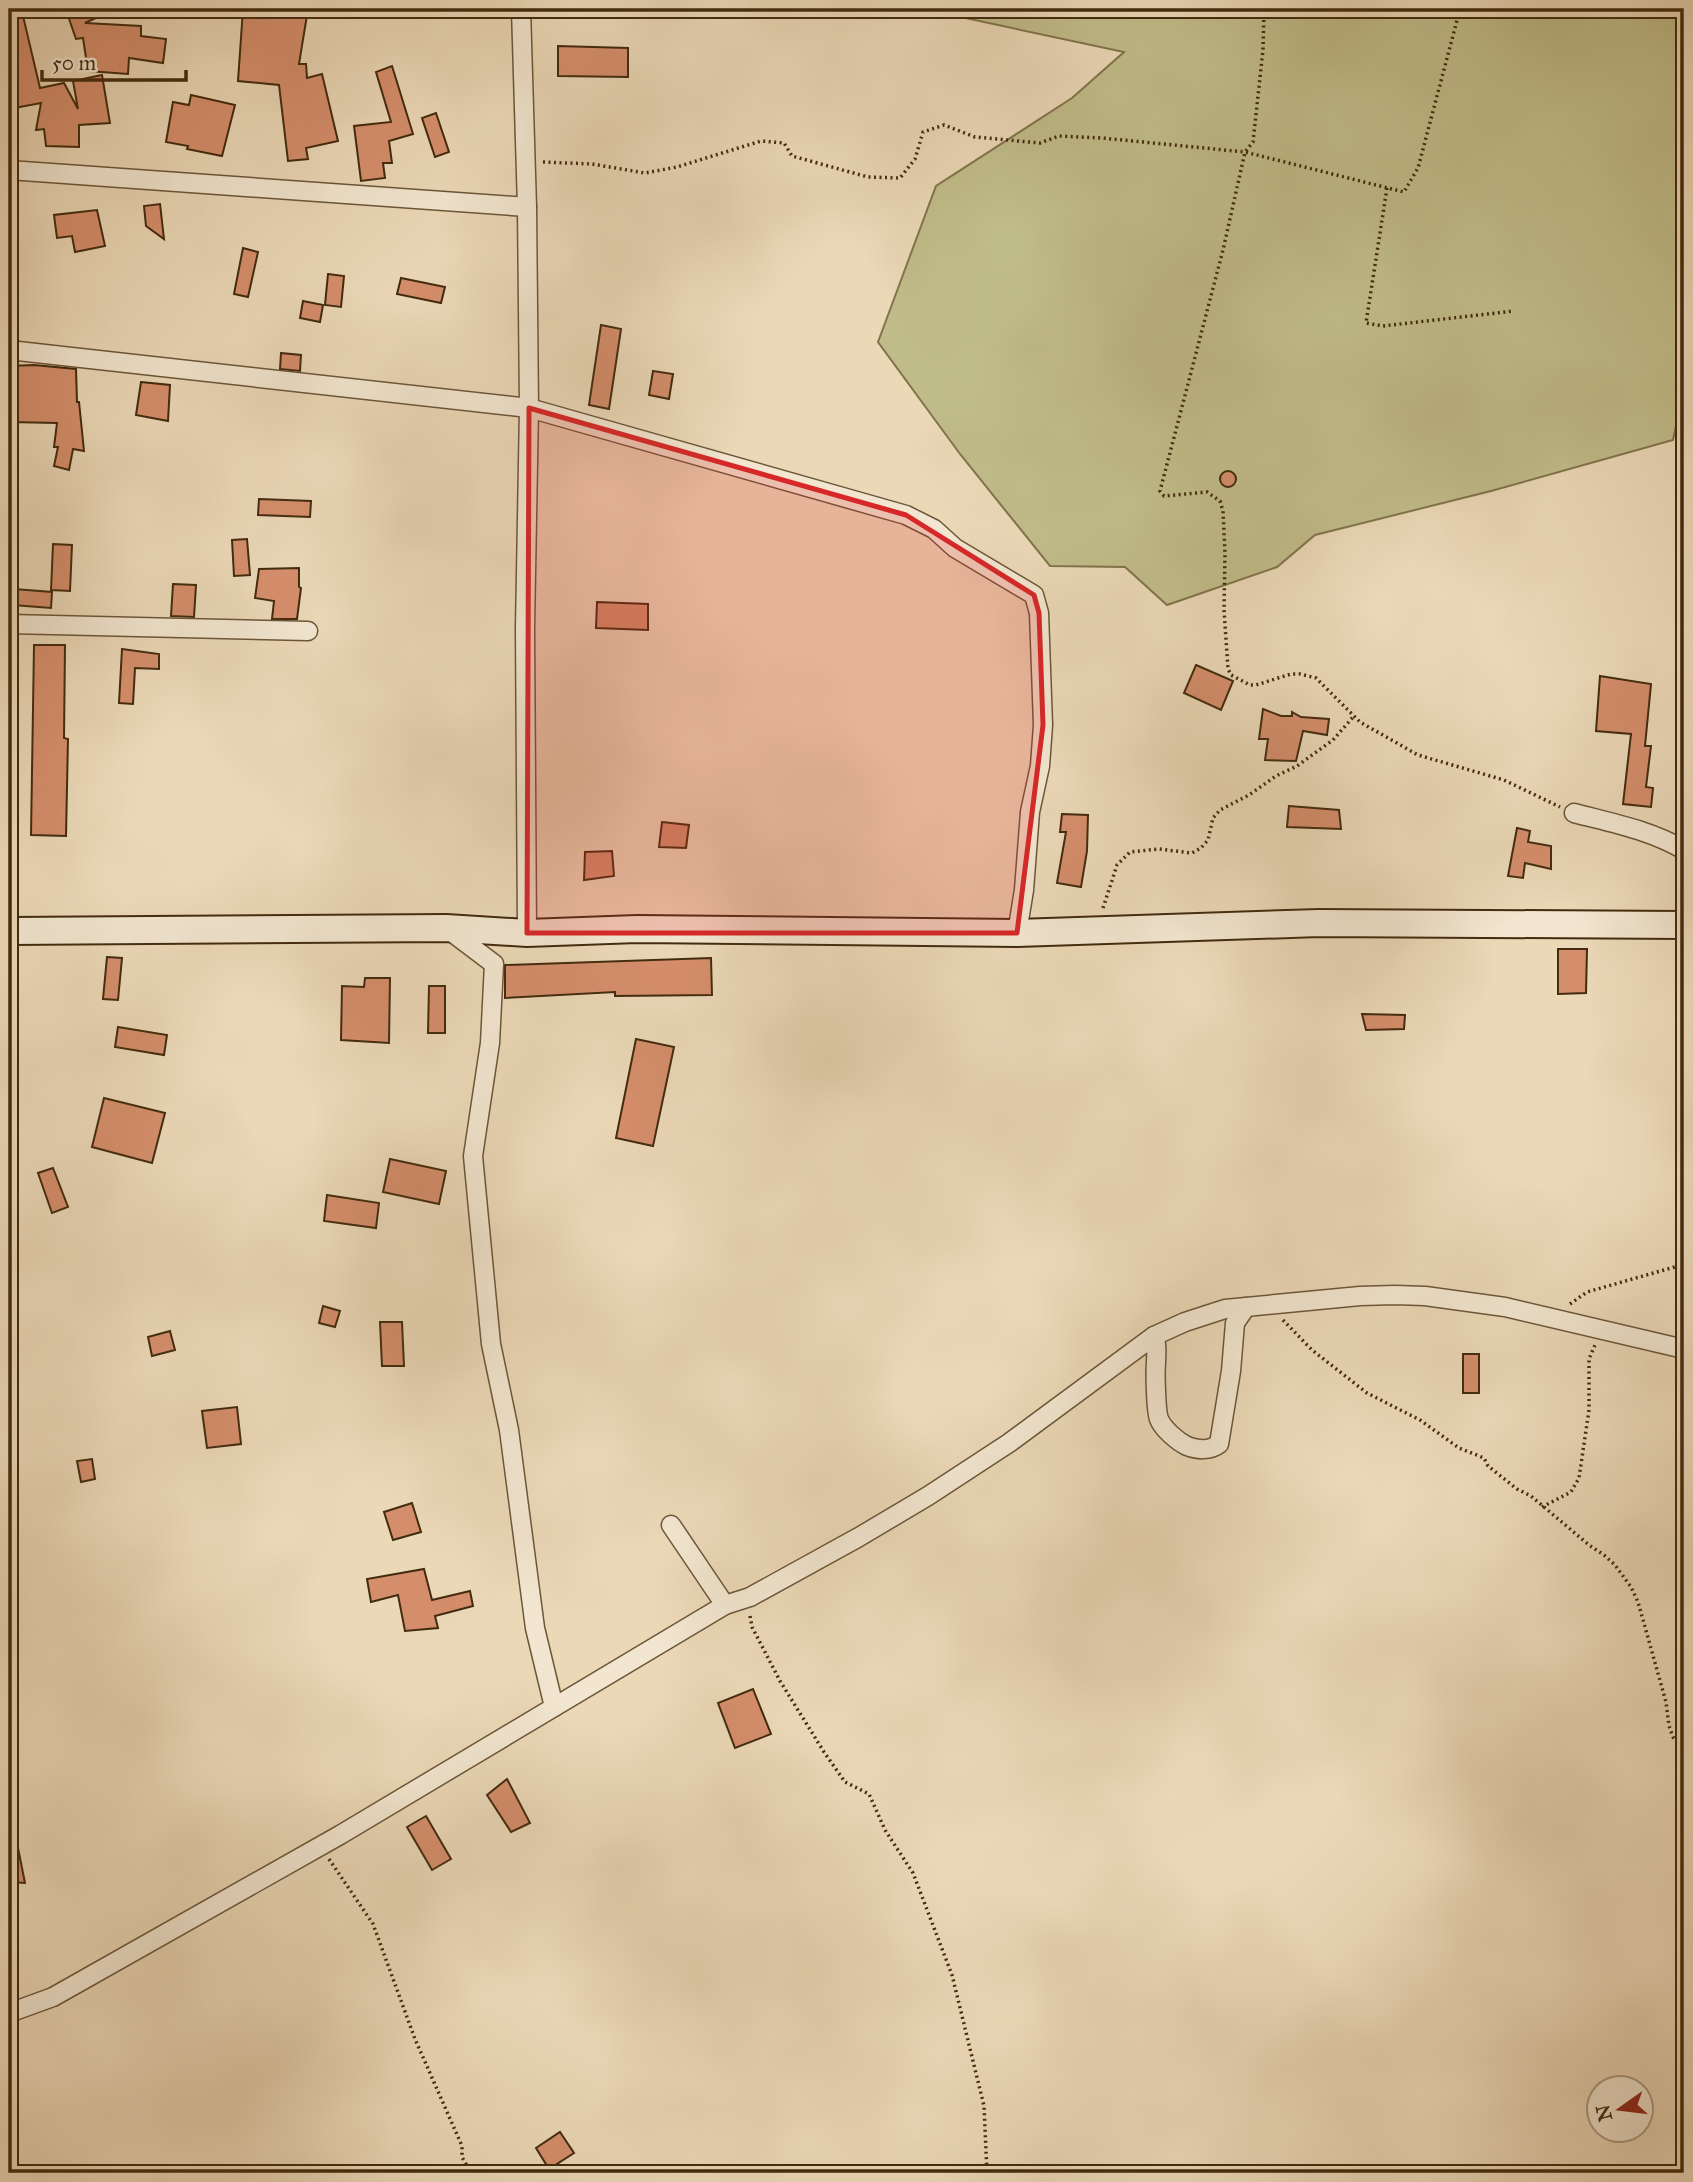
<svg xmlns="http://www.w3.org/2000/svg" width="1693" height="2182" viewBox="0 0 1693 2182" font-family="'IM FELL Great Primer',serif">
<style>
.green{fill:#c0bc89;stroke:#81744c;stroke-width:2}
.building{fill:#d58e6c;stroke:#422b0e;stroke-width:2}
.lines{fill:none;stroke-linecap:round;stroke-linejoin:round}
.street-casing{stroke:#6c5638;stroke-width:21}
.secondary-casing{stroke:#422b0e;stroke-width:30}
.path{stroke:#422b0e;stroke-width:3.5;stroke-dasharray:2 3.5;stroke-linecap:butt}
.street{stroke:#f2e6d0;stroke-width:18}
.secondary{stroke:#f2e6d0;stroke-width:26}
.marked{fill:#d62828;fill-opacity:0.2;stroke:#d62828;stroke-width:5;stroke-linejoin:round}
</style>
<rect width="100%" height="100%" fill="#ebd8b7"/>
<filter id="stains"><feTurbulence type="fractalNoise" baseFrequency=".00286" numOctaves="4"/><feColorMatrix values="0 0 0 0 .2 0 0 0 0 .09 0 0 0 0 .02 0 0 0 .5 -.17"/></filter>
<radialGradient id="worn" r=".72"><stop offset=".6" stop-color="#630" stop-opacity="0"/><stop offset="1" stop-color="#630" stop-opacity=".3"/></radialGradient>
<path class="green" d="M965,9H1681L1684,24V389L1673,440L1491,491L1315,535L1277,567L1167,605L1125,567L1050,566L960,454L878,342L936,186L1072,98L1124,52L965,18Z"/>
<g class="building">
<path d="M80,9H115L85,23L141,26V36L166,39L163,63L129,58L128,74L88,71L83,38L76,39L67,13Z"/>
<path d="M243,9H308L299,64H306L307,78L322,74L338,141L306,148L308,159L288,161L279,85L238,81Z"/>
<path d="M23,16L40,88L64,83L78,109L73,81L102,75L110,123L79,125V147L46,146L44,129L36,130L41,103L9,109V24Z"/>
<path d="M558,46L628,48V77L558,76Z"/>
<path d="M392,66L413,134L389,141L392,163H383L385,178L361,181L354,126L391,122L376,72Z"/>
<path d="M191,95L235,105L222,156L187,149L188,146L166,142L173,102L189,105Z"/>
<path d="M436,113L449,152L435,157L422,118Z"/>
<path d="M160,204L164,239L146,226L144,206Z"/>
<path d="M97,210L105,246L75,252L72,236L57,238L54,215Z"/>
<path d="M243,248L258,252L248,297L234,294Z"/>
<path d="M328,274L344,276L341,307L325,305Z"/>
<path d="M401,278L445,287L441,303L397,294Z"/>
<path d="M303,301L323,305L320,322L300,318Z"/>
<path d="M601,325L621,329L609,409L589,405Z"/>
<path d="M281,353L301,355L300,371L280,369Z"/>
<path d="M34,365L76,369L77,402H79L84,451L73,449L69,470L54,466L58,447H54L57,423L9,422V366Z"/>
<path d="M653,371L673,374L669,399L649,395Z"/>
<path d="M141,382L170,385L168,421L136,415Z"/>
<circle cx="1228" cy="479" r="8"/>
<path d="M259,499L311,501L310,517L258,515Z"/>
<path d="M247,539L250,575L234,576L232,540Z"/>
<path d="M53,544L72,545L70,591L51,590Z"/>
<path d="M299,568V587L301,588L297,619H272L274,601L255,598L259,569Z"/>
<path d="M173,584L196,585L194,617L171,616Z"/>
<path d="M14,589L52,592L51,608L13,605Z"/>
<path d="M597,602L648,604V630L596,628Z"/>
<path d="M34,645H65L64,738L68,739L66,836L31,835Z"/>
<path d="M122,649L159,654V669L135,668L133,704L119,703Z"/>
<path d="M1196,665L1233,681L1221,710L1184,693Z"/>
<path d="M1600,676L1651,684L1645,746H1651L1646,787L1653,788L1651,807L1623,804L1631,734L1596,731Z"/>
<path d="M1263,709L1281,716H1292V712L1301,717L1329,719L1327,735L1303,731L1296,761L1265,760L1268,739H1259Z"/>
<path d="M1289,806L1339,810L1341,829L1287,827Z"/>
<path d="M1062,814L1088,815L1087,851L1081,887L1057,883L1066,832H1060Z"/>
<path d="M662,822L689,825L686,848L659,847Z"/>
<path d="M1517,828L1530,831L1528,842L1551,846V869L1525,863L1523,878L1508,876Z"/>
<path d="M612,851L614,876L584,880L585,852Z"/>
<path d="M1558,949H1587L1586,993L1558,994Z"/>
<path d="M107,957L122,958L118,1000L103,999Z"/>
<path d="M711,958L712,995L615,996V992L505,998V965Z"/>
<path d="M365,978H390L389,1043L341,1040L342,986L364,987Z"/>
<path d="M429,986H445V1033H428Z"/>
<path d="M1362,1014L1405,1015L1404,1029L1366,1030Z"/>
<path d="M118,1027L167,1035L164,1055L115,1047Z"/>
<path d="M636,1039L674,1047L653,1146L616,1138Z"/>
<path d="M104,1098L165,1113L152,1163L92,1147Z"/>
<path d="M390,1159L446,1171L439,1204L383,1192Z"/>
<path d="M53,1168L68,1207L52,1213L38,1173Z"/>
<path d="M327,1195L379,1203L376,1228L324,1221Z"/>
<path d="M323,1306L340,1311L335,1327L319,1323Z"/>
<path d="M380,1322H402L404,1366H382Z"/>
<path d="M170,1331L175,1350L152,1356L148,1337Z"/>
<rect x="1463" y="1354" width="16" height="39"/>
<path d="M237,1407L241,1444L207,1448L202,1411Z"/>
<path d="M92,1459L95,1479L81,1482L77,1461Z"/>
<path d="M412,1503L421,1532L393,1540L384,1512Z"/>
<path d="M424,1569L432,1600L470,1591L473,1606L435,1616L438,1628L405,1631L398,1595L371,1602L367,1579Z"/>
<path d="M753,1689L771,1734L735,1748L718,1703Z"/>
<path d="M507,1779L530,1823L511,1832L487,1795Z"/>
<path d="M426,1816L451,1859L432,1870L407,1827Z"/>
<path d="M16,1838L25,1883L9,1882V1839Z"/>
<path d="M560,2132L574,2153L549,2169L536,2148Z"/>
</g>
<g class="lines">
<g class="street-casing">
<g id="street">
<path d="M521,9L527,207L529,408L525,628L527,933"/>
<path d="M9,170L527,207"/>
<path d="M9,350L529,408L906,515L934,529L955,548L1034,595L1039,613L1043,725L1040,766L1030,812L1024,890L1017,933"/>
<path d="M9,624L308,631"/>
<path d="M1574,813C1612,823 1650,830 1684,850"/>
<path d="M449,930L494,964L490,1043L473,1156L491,1344L509,1430L535,1628L554,1707"/>
<path d="M1154,1336C1158,1346 1156,1353 1156,1363C1155,1373 1156,1411 1159,1419C1163,1429 1177,1441 1187,1446C1197,1450 1210,1451 1219,1444L1231,1371L1235,1323L1246,1307"/>
<path d="M671,1525L725,1605"/>
<path d="M9,2013L53,1997L340,1835L725,1605L750,1597L859,1537L928,1496L1009,1443L1154,1336L1185,1322L1225,1309L1360,1296L1395,1295L1425,1296L1505,1307L1684,1349"/>
</g>
</g>
<g class="secondary-casing">
<path id="secondary" d="M9,931L446,928L527,933L637,929L1017,933L1319,923L1684,925"/>
</g>
<g class="path">
<path d="M1264,9L1263,50L1253,142L1245,152L1223,250L1160,491L1164,496L1207,492L1220,501L1223,511L1225,554L1224,610L1228,669L1231,675L1250,685H1256L1291,674H1300L1316,678L1360,722L1418,755L1504,780L1560,807"/>
<path d="M543,162L592,164L645,173L677,167L761,141L784,143L792,156L868,177L900,178L915,159L923,132L944,125L975,137L1040,143L1059,136L1102,138L1245,152L1404,192L1418,168L1460,9"/>
<path d="M1387,188L1366,323L1383,326L1514,311"/>
<path d="M1103,908L1117,865L1130,852L1159,849L1192,853L1201,848L1208,840L1213,818L1220,810L1249,795L1276,776L1297,766L1333,740L1354,716"/>
<path d="M1570,1304L1587,1292L1678,1266L1684,1261"/>
<path d="M1283,1320L1312,1350L1367,1393L1420,1420L1459,1448L1484,1458L1488,1466L1517,1489L1531,1496L1589,1545L1604,1555L1615,1565L1631,1587L1638,1602L1666,1702L1669,1726L1673,1737L1684,1749"/>
<path d="M1542,1507L1571,1492L1579,1478L1589,1410V1359L1595,1345"/>
<path d="M750,1616L752,1627L780,1681L824,1752L845,1782L869,1794L885,1830L913,1873L952,1975L984,2106L987,2173"/>
<path d="M329,1859L373,1924L415,2039L462,2146V2157L471,2173"/>
</g>
<use href="#street" class="street"/>
<use href="#secondary" class="secondary"/>
</g>
<path class="marked" d="M529,408L906,515L1034,595L1039,613L1043,725L1017,933H527Z"/>
<rect width="1693" height="2182" fill="none" stroke="#ebd8b7" stroke-width="35"/>
<rect x="10" y="10" width="1672" height="2161" fill="none" stroke="#422b0e" stroke-width="3.5"/>
<rect x="18" y="18" width="1658" height="2147" fill="none" stroke="#422b0e" stroke-width="2"/>
<g transform="translate(1620 2109) rotate(256)"><circle r="33" fill="#f2e6d0" stroke="#ac9b82" stroke-width="2"/>
<path d="M0-5L12 26L0 18L-12 26Z" fill="#8f2418"/>
<text y="-10" font-size="19" font-weight="bold" text-anchor="middle" fill="#422b0e">N</text>
</g>
<path d="M42 70v10h144v-10" fill="none" stroke="#422b0e" stroke-width="3.5"/>
<text x="52" y="70" font-size="21" fill="#422b0e" stroke="#f2e6d0" stroke-width="5" paint-order="stroke">50 m</text>
<rect width="100%" height="100%" filter="url(#stains)"/>
<rect width="100%" height="100%" fill="url(#worn)"/>
</svg>
